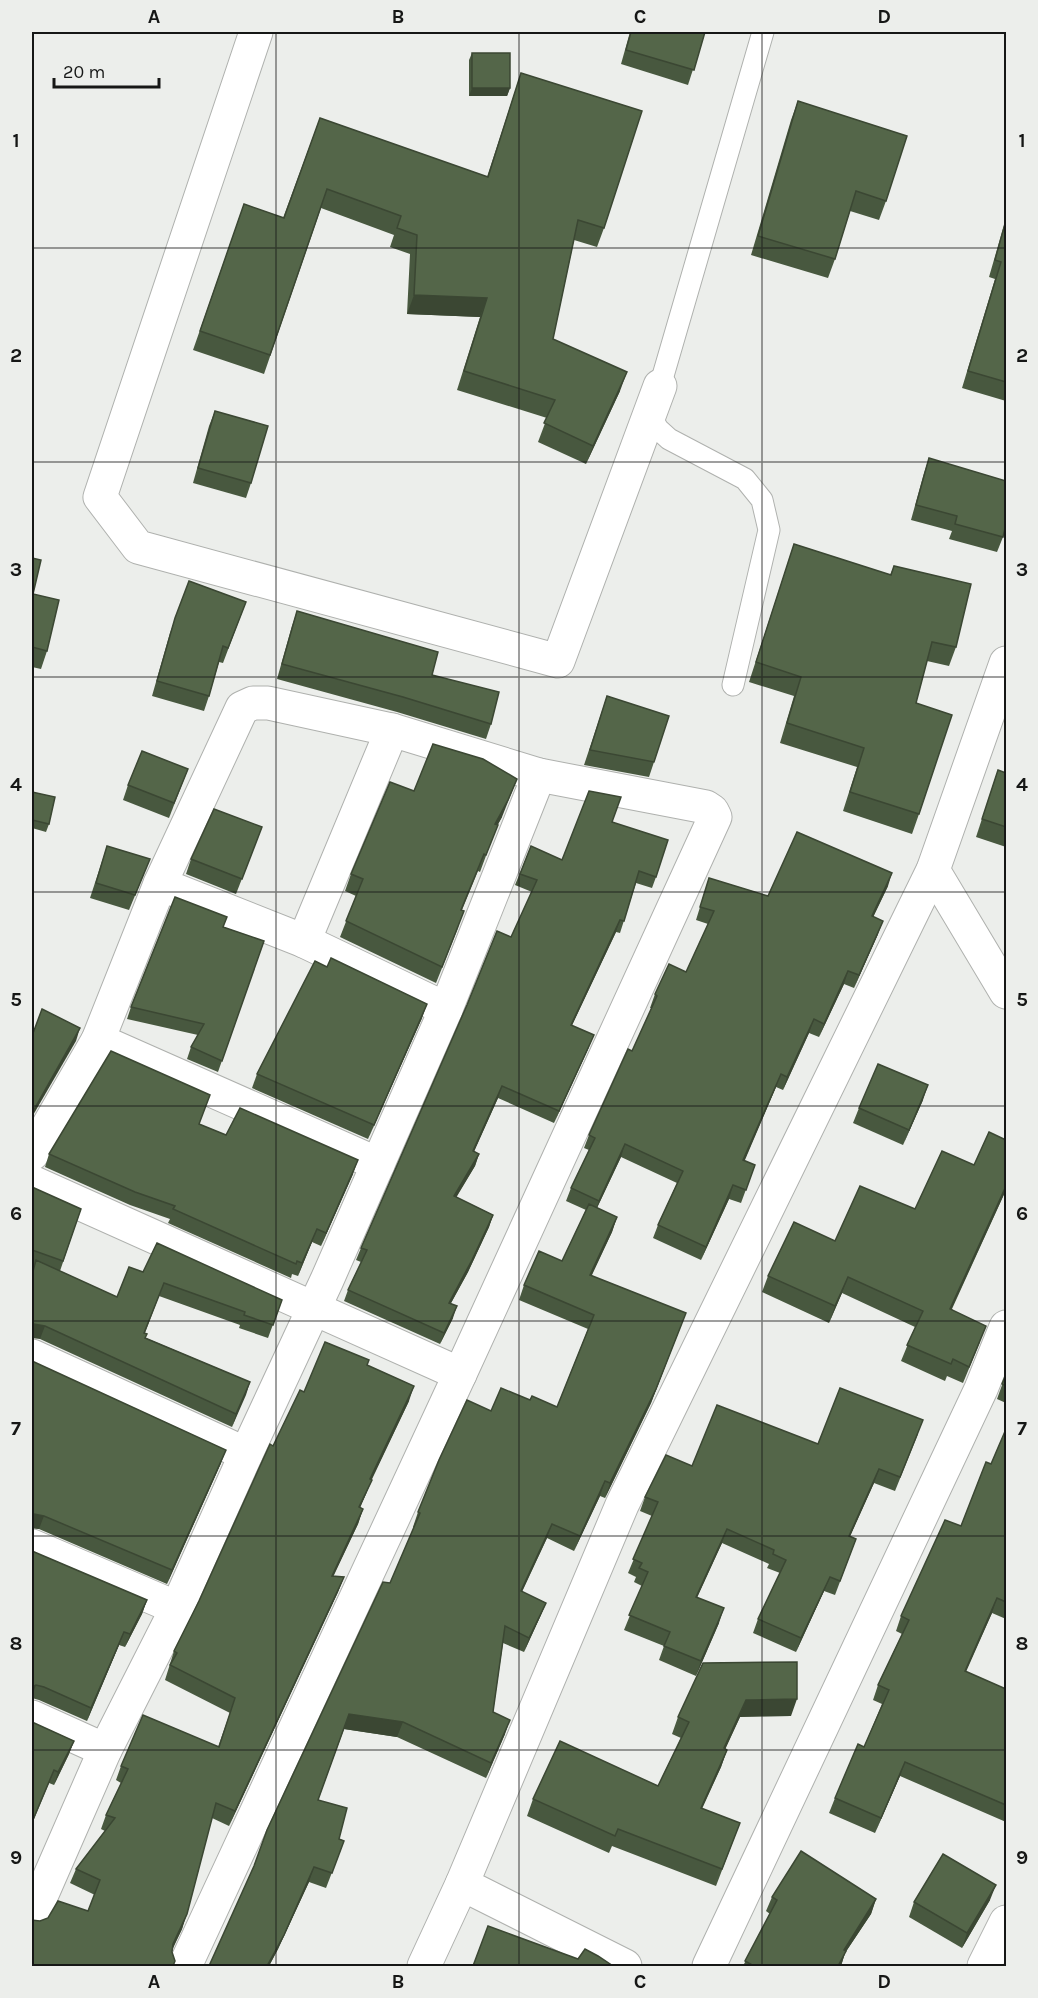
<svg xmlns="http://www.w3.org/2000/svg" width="1038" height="1998" viewBox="0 0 1038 1998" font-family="Karla,sans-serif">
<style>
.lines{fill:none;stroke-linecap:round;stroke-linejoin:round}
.lane-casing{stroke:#afb1ae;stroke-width:23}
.street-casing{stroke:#afb1ae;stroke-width:35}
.lane{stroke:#fff;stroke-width:21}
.street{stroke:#fff;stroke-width:33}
.wall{fill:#48583f}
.shaded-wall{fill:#3b4733}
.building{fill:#546649;stroke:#3b4733;stroke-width:1.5}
.grid{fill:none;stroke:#161716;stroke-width:1.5;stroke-opacity:0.55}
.neatline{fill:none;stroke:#161716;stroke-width:2}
.grid-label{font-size:20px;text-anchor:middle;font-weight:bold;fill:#161716}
</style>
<rect width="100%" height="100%" fill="#eceeeb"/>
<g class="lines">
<g class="lane-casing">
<path id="lane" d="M733,685L769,530L762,500L745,479L669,439L658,429L651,417L763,32"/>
</g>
<g class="street-casing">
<g id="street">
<path d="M256,32L100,497L138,547L558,661L660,386"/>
<path d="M933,870L1006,992"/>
<path d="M160,884L304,941L446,1009"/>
<path d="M304,941L392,730"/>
<path d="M98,1040L378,1164"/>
<path d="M32,1154L98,1040L160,884L242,708L253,703H268L392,730L539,775L706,807L712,811L715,817L460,1374L185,1966"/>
<path d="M32,1182L460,1374"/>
<path d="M32,1356L246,1454"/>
<path d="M32,1546L177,1608"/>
<path d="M32,1717L105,1750"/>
<path d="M462,1884L625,1966"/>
<path d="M32,1917L105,1750L177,1608L246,1454L327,1280L446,1009L539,775"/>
<path d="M424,1966L462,1884L622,1505L933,870L1006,663"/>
<path d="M709,1966L981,1389L1006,1327"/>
<path d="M984,1966L1006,1922"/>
</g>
</g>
<use href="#lane" class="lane"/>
<use href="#street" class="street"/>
</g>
<g class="wall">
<path d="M630,32H705L688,85L621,64Z"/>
<path d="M472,53L510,88L507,96H469V60Z"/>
<path d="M521,73L604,228L597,247L574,240L553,339L620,391L586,464L538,442L547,418L457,390L480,317L407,314L410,254L390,247L394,235L321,208L264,374L193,350L244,204L283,218L320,118L487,177Z"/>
<path d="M798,101L886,201L879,220L850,211L835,259L828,278L751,255L791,120Z"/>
<path d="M1006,219V401L962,388L995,279L989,277L1002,232Z"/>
<path d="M215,411L251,483L246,498L193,483L209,426Z"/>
<path d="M929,458L1003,537L997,552L949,539L952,531L911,520L924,473Z"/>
<path d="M794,544L890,575L894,566L956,647L949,666L927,661L916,703L919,814L912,834L843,811L857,767L780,743L794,696L749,682Z"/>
<path d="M32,558L33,594L47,651L41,669L32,667Z"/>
<path d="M189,581L246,602L223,663L219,662L209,696L204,711L152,696L170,633Z"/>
<path d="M297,611L432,675L491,724L486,739L397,712L277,679L292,626Z"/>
<path d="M607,696L654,762L649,777L584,765Z"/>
<path d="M188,769L169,818L123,800L128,785Z"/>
<path d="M998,770L1006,773V847L976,837Z"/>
<path d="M414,791L502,817L497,826L480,872L478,871L462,910L458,928L436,983L340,937L356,896L345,891L351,874Z"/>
<path d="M32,792L49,824L46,832L32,828Z"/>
<path d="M612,822L656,877L652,888L636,883L620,933L616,932L572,1025L589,1047L554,1123L498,1098L474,1151L479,1154L475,1166L456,1197L493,1215L489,1227L468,1272L451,1303L453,1318L440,1344L344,1301L348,1290L361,1262L356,1260L361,1248L511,937L532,892L515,885L531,846L562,860Z"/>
<path d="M262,827L236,894L186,874L191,859Z"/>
<path d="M107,846L144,874L129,910L90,898Z"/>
<path d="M709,878L768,896L888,886L873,917L878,934L854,988L844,984L819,1037L809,1033L783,1090L776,1087L744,1161L755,1165L741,1203L729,1199L701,1260L653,1238L658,1225L677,1183L621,1157L597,1208L617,1217L612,1232L591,1276L680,1328L651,1403L605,1498L600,1496L574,1551L547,1538L522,1592L546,1603L540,1617L524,1652L503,1643L493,1712L505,1734L486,1778L397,1737L344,1729L318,1800L339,1839L344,1841L326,1888L309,1882L278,1949L269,1966H209L390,1583L414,1527H413L418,1512L491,1411L530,1400L557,1407L588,1329L519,1300L524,1285L562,1261L586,1210L566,1201L571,1188L589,1150L584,1148L589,1135L632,1051L652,1008H650L655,994L686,972L708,924L696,920Z"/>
<path d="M223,927L264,941L218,1072L187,1059L191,1047L198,1035L127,1019L131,1007Z"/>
<path d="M422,1018L368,1139L252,1088L257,1074Z"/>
<path d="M923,1100L903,1145L853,1123L859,1108Z"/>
<path d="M199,1124L226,1135L353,1174L321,1246L312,1242L298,1276L292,1274L291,1278L168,1223L170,1219L130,1205L45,1167L49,1154Z"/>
<path d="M1006,1140V1190L952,1309L980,1342L963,1383L947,1376L945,1381L901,1361L915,1327L842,1293L829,1323L762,1292L768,1276L835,1241L915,1209Z"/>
<path d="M32,1187L81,1209L60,1271L117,1297L143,1272L282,1300L268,1338L239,1328L240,1325L159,1296L145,1333L146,1338L250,1382L232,1427L40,1339L34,1266L32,1265Z"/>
<path d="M32,1361L221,1463L167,1584L39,1529L32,1528Z"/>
<path d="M367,1365L409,1401L371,1480L366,1494L360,1507L363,1509L358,1524L333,1576L344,1577L338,1592L229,1826L212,1818L182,1929L172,1949V1952L40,1921L88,1911L95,1895L70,1883L76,1869L105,1831L101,1829L106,1815L121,1783L116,1780L121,1766L218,1747L230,1713L165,1680L174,1651L199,1601L273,1446L304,1392Z"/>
<path d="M1006,1374V1403L997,1399Z"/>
<path d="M1006,1429V1619L992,1613L966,1672L1006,1689V1822L900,1776L875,1833L829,1813L835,1798L864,1747L882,1704L873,1700L878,1685L902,1634L896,1631L901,1616L961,1526L991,1464Z"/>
<path d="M918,1434L895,1491L874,1483L850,1536L856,1539L835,1595L824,1591L796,1652L753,1633L758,1619L780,1573L767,1568L769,1564L722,1543L697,1597L719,1623L696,1676L659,1660L664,1646L624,1630L642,1586L634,1582L636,1577L628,1573L652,1516L640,1511L645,1497L692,1466L818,1444Z"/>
<path d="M32,1551L147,1600L142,1614L125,1647L119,1645L87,1721L39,1700L32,1698Z"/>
<path d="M791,1716L740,1717L725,1749L727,1750L721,1767L702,1809L740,1823L716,1886L612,1846L609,1853L527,1816L533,1799L658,1786L681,1738L672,1734L678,1717Z"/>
<path d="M32,1722L74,1741L69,1754L54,1785L49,1783Z"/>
<path d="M772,1897L876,1899L871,1914L845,1953L841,1966H743L770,1914L766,1911Z"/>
<path d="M990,1900L962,1948L909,1917L914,1902Z"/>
</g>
<g class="shaded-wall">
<path d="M472,88H510L507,96H469Z"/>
<path d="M414,295L487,298L480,317L407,314Z"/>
<path d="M627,372L620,391L586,464L593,446Z"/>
<path d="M517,779L502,817L497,826L480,872L497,826L495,824Z"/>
<path d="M892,873L888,886L867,930L872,916Z"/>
<path d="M620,920L616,932L567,1036L571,1025Z"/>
<path d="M883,921L878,934L854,988L859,975Z"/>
<path d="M848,971L844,984L819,1037L824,1024Z"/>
<path d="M427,1004L422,1018L368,1139L374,1125Z"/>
<path d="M814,1019L809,1033L783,1090L787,1077Z"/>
<path d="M80,1028L76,1041L32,1117V1113Z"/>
<path d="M594,1035L589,1047L554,1123L559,1111Z"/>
<path d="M781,1074L776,1087L739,1174L743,1160Z"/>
<path d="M928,1085L923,1100L903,1145L909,1130Z"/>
<path d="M502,1086L498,1098L469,1163L473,1151Z"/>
<path d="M625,1144L621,1157L594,1214L599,1201Z"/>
<path d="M479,1154L475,1166L450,1208L454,1196Z"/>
<path d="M358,1160L353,1174L321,1246L326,1233Z"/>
<path d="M733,1185L729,1199L701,1260L706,1247Z"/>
<path d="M1006,1186V1190L944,1325L950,1309Z"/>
<path d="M493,1215L489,1227L468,1272L445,1314L449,1303Z"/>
<path d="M617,1217L612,1232L585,1290L590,1275Z"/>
<path d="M317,1229L312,1242L298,1276L302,1263Z"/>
<path d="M848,1277L842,1293L829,1323L835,1306Z"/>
<path d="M457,1306L453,1318L440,1344L444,1333Z"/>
<path d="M34,1324L45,1326L40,1339L32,1338V1326Z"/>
<path d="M680,1328L651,1403L605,1498L610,1483Z"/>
<path d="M250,1382L246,1395L232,1427L236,1414Z"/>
<path d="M414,1386L409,1401L365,1494L370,1479Z"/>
<path d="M226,1450L221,1463L167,1584L172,1570Z"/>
<path d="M879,1469L874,1483L844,1550L849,1536Z"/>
<path d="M372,1480L354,1522L359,1507Z"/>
<path d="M605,1481L600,1496L574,1551L580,1536Z"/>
<path d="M363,1509L358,1524L327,1590L332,1576Z"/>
<path d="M34,1514L44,1516L39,1529L32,1528V1515Z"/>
<path d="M552,1524L547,1538L515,1606L521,1591Z"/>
<path d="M727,1529L722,1543L691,1611L696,1597Z"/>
<path d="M344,1577L338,1592L229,1826L235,1811Z"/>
<path d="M830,1577L824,1591L796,1652L801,1638Z"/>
<path d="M997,1598L992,1613L959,1686L965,1671Z"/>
<path d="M147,1600L142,1614L125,1647L130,1634Z"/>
<path d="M546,1603L540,1617L524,1652L529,1638Z"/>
<path d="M724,1608L719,1623L696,1676L701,1661Z"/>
<path d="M124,1632L119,1645L87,1721L91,1708Z"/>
<path d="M36,1685L32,1696V1687Z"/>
<path d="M797,1699L791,1716L740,1717L718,1765L724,1748L746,1700Z"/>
<path d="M349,1714L403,1722L397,1737L344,1729Z"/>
<path d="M510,1720L505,1734L486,1778L491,1763Z"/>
<path d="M74,1741L69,1754L54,1785L58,1772Z"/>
<path d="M727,1750L721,1767L694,1825L701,1808Z"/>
<path d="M905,1762L900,1776L875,1833L881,1818Z"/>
<path d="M54,1770L49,1783L32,1824V1822Z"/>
<path d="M314,1867L309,1882L278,1949L269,1966H267Z"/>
<path d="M996,1885L990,1900L962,1948L967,1933Z"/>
<path d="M876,1899L871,1914L845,1953L841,1966H838L844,1950Z"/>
<path d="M187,1914L182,1929L168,1959L173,1944Z"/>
</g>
<g class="building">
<path d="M631,32H705L694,70L626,50Z"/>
<rect x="472" y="53" width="38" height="35"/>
<path d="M521,73L642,111L604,228L578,220L553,339L627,372L593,446L544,423L555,400L464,371L487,298L414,295L417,235L397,228L401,216L327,189L270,355L200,331L244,204L284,218L320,118L488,177Z"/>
<path d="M798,101L907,136L886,201L856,191L835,259L758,236Z"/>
<path d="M1006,220V382L968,371L1001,262L995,260Z"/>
<path d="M215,411L268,426L251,483L198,468Z"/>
<path d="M929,458L1006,481V524L1003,537L955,524L957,516L916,505Z"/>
<path d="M794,544L891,575L894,566L971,584L956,647L932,642L916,703L952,715L919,814L850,792L864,748L787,723L801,677L756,662Z"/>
<path d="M32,558L41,560L33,594L59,600L47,651L32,647Z"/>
<path d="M189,581L246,602L228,648L223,646L209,696L157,681L175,618Z"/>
<path d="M297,611L438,652L432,675L499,692L491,724L403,697L282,664Z"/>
<path d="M607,696L669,716L654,762L590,750Z"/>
<path d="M433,744L483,759L517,779L508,800L495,824L498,825L486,855L484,854L461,910L464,911L442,967L346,921L363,879L351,874L390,782L414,791Z"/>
<path d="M142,751L188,769L174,803L128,785Z"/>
<path d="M998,770L1006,773V827L982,819Z"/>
<path d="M589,791L621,797L612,822L668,840L656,877L639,871L624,921L620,920L571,1025L594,1035L559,1111L502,1086L473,1151L479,1154L454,1196L493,1215L472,1260L449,1303L457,1306L444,1333L348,1290L367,1250L361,1248L467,1005L497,931L511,937L537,880L520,874L531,846L562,860Z"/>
<path d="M32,792L55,797L49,824L32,820Z"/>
<path d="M214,809L262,827L242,879L191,859Z"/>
<path d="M797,832L892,873L872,916L883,921L859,975L848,971L824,1024L814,1019L787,1077L781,1074L743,1160L755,1165L746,1190L733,1185L706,1247L658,1225L683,1171L625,1144L599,1201L571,1188L595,1138L589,1135L628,1049L632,1051L657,996L655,994L669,964L686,972L714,911L700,907L709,878L768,896Z"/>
<path d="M107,846L150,859L135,895L96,883Z"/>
<path d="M175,897L227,917L223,927L264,941L222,1061L191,1047L204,1024L131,1007Z"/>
<path d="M331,958L427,1004L374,1125L257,1074L315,961L327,967Z"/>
<path d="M42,1009L80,1028L32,1113V1036Z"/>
<path d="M111,1051L210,1095L199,1124L226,1135L240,1108L358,1160L326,1233L317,1229L302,1263L297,1261L296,1264L173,1209L175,1206L135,1192L49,1154Z"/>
<path d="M878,1064L928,1085L909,1130L859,1108Z"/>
<path d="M989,1132L1006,1140V1186L950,1309L986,1326L969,1367L953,1359L951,1364L907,1345L923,1311L848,1277L835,1306L768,1276L794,1222L835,1241L860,1186L915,1209L942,1151L974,1165Z"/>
<path d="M32,1187L81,1209L63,1261L32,1250Z"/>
<path d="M589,1204L617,1217L590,1275L686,1313L656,1389L610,1483L605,1481L580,1536L552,1524L521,1591L546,1603L529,1638L505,1626L493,1712L510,1720L491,1763L403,1722L349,1714L318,1800L347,1808L339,1839L344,1841L332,1873L314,1867L284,1935L267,1966H209L254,1866L267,1830L383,1582L390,1583L420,1513L418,1512L439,1460L467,1400L491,1411L501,1388L530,1400L532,1396L557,1407L594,1315L524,1285L539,1251L562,1261Z"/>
<path d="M157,1243L282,1300L273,1325L244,1315L245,1312L164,1283L144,1333L147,1334L145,1338L250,1382L236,1414L45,1326L34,1324L32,1326V1275L36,1260L117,1297L129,1267L143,1272Z"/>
<path d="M325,1342L369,1360L367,1365L414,1386L370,1479L372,1480L359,1507L363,1509L332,1576L344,1577L235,1811L216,1803L187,1914L173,1944L172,1952L175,1961L173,1966H32V1920L40,1921L48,1918L58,1901L88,1911L100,1880L76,1869L115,1818L106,1815L128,1769L121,1766L143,1715L219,1747L235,1698L170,1665L177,1653L174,1651L199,1601L270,1444L273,1446L300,1390L304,1392Z"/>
<path d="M32,1361L226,1450L172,1570L44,1516L34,1514L32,1515Z"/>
<path d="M1006,1374V1386L1002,1384Z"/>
<path d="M840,1388L923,1420L900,1477L879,1469L849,1536L856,1539L840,1581L830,1577L801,1638L758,1619L786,1560L773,1554L774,1550L727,1529L696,1597L724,1608L701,1661L664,1646L670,1632L629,1615L648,1572L639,1568L642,1563L633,1559L658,1502L645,1497L666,1455L692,1466L717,1405L818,1444Z"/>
<path d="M1006,1429V1602L997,1598L965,1671L1006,1689V1805L905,1762L881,1818L835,1798L858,1744L864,1747L889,1690L878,1685L909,1620L901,1616L945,1520L961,1526L986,1462L991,1464Z"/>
<path d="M32,1551L147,1600L130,1634L124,1632L91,1708L44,1687L36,1685L32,1687Z"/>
<path d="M797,1662V1699L746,1700L724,1748L727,1750L701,1808L740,1823L722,1869L618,1829L615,1836L533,1799L560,1741L658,1786L689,1722L678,1717L703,1663Z"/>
<path d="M32,1722L74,1741L58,1772L54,1770L32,1822Z"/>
<path d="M801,1851L876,1899L844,1950L846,1951L838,1966H754L745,1961L777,1900L772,1897Z"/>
<path d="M943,1854L996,1885L967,1933L914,1902Z"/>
<path d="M488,1926L578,1959L585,1949L598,1956L613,1966H473Z"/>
</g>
<path class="grid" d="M276,32V1966M519,32V1966M762,32V1966M32,248H1006M32,462H1006M32,677H1006M32,892H1006M32,1106H1006M32,1321H1006M32,1536H1006M32,1750H1006"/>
<rect width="1038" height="1998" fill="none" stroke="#eceeeb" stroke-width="66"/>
<path d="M54 78v9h105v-9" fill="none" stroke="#161716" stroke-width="3"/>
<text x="63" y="78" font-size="18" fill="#161716" stroke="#eceeeb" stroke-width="4.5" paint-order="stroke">20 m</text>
<rect x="33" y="33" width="972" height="1932" class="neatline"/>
<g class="grid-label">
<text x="154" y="23">A</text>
<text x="398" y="23">B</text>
<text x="640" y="23">C</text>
<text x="884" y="23">D</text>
<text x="16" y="147">1</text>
<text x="1022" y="147">1</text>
<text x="16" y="362">2</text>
<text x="1022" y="362">2</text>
<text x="16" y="576">3</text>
<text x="1022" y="576">3</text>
<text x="16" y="791">4</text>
<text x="1022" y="791">4</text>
<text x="16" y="1006">5</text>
<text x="1022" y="1006">5</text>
<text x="16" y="1220">6</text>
<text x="1022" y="1220">6</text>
<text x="16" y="1435">7</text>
<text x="1022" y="1435">7</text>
<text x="16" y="1650">8</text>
<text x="1022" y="1650">8</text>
<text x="16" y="1864">9</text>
<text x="1022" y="1864">9</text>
<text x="154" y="1988">A</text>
<text x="398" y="1988">B</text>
<text x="640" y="1988">C</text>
<text x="884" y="1988">D</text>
</g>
</svg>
